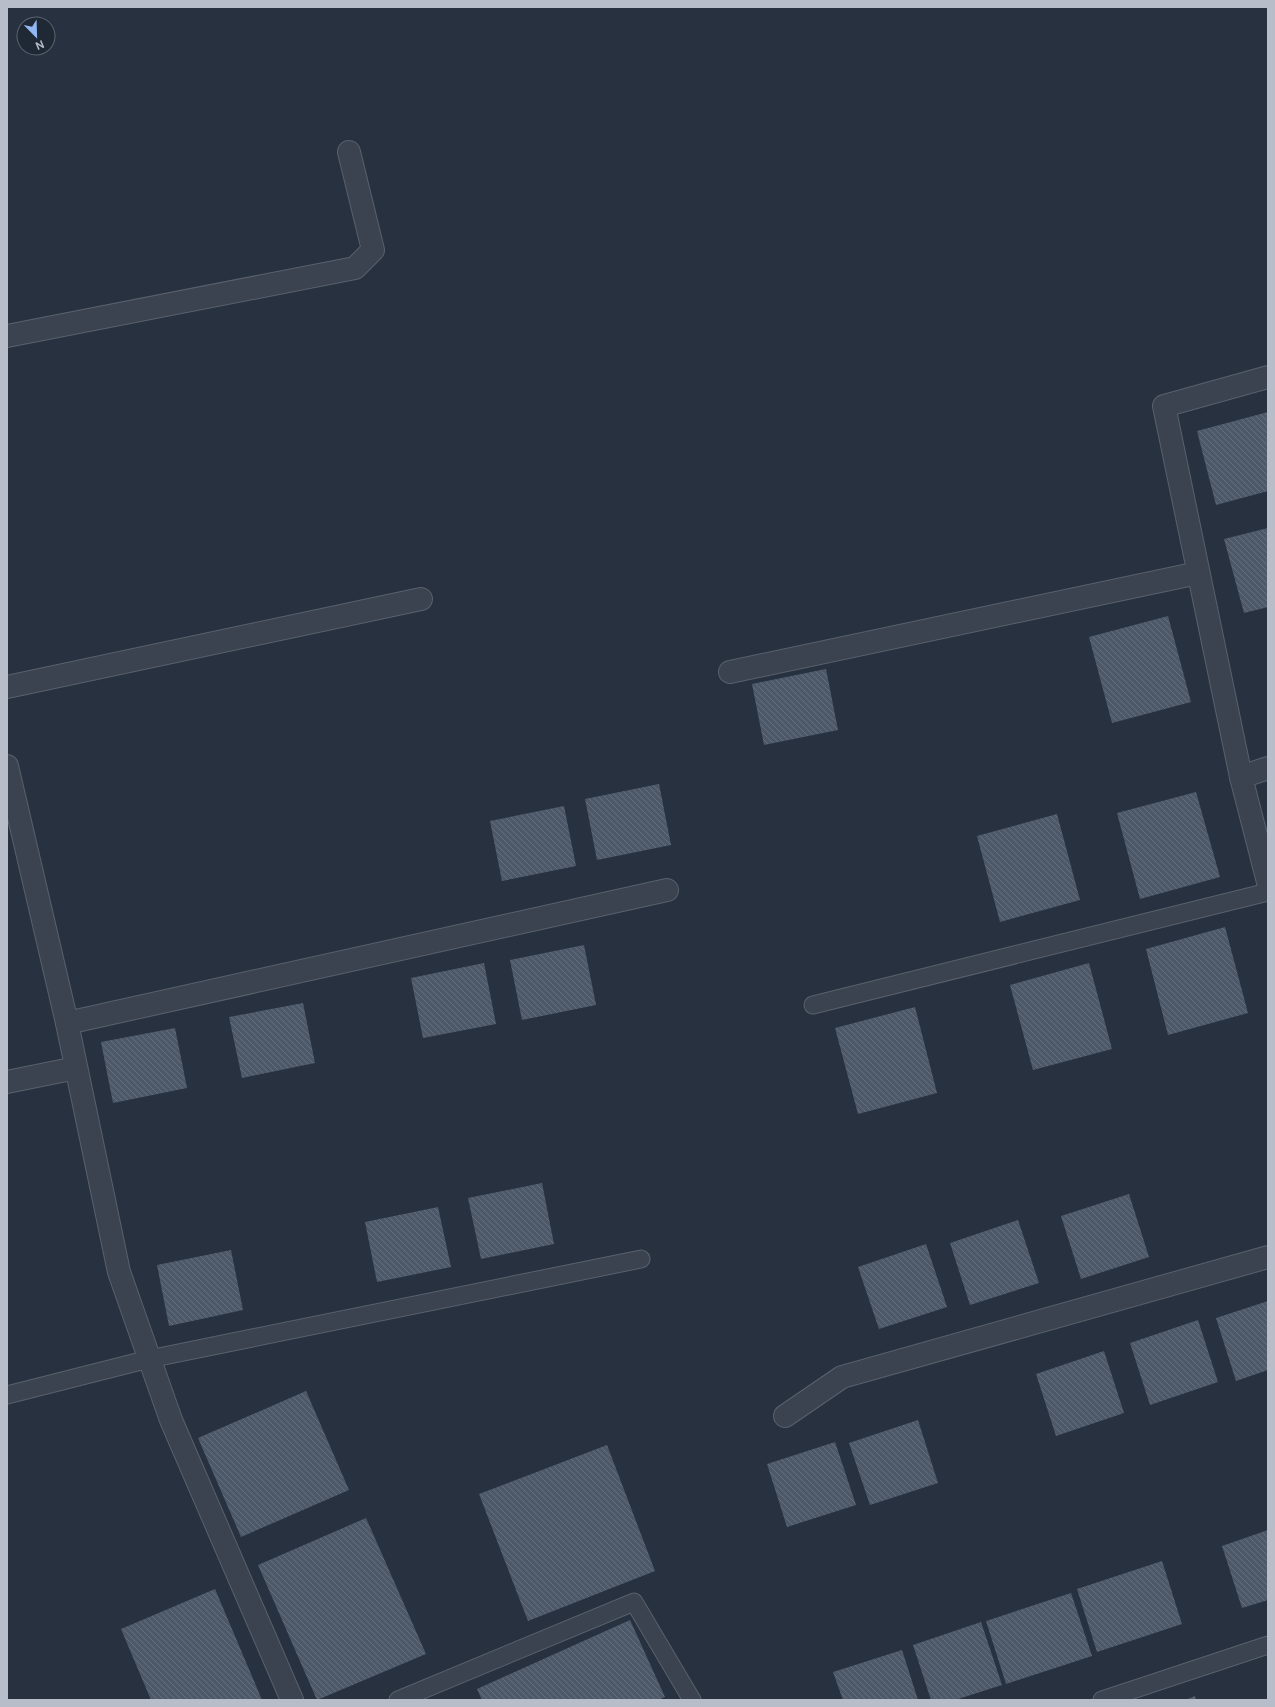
<svg xmlns="http://www.w3.org/2000/svg" width="1275" height="1707" viewBox="0 0 1275 1707" font-family="'DM Sans',sans-serif">
<style>
.building{fill:url(#building-back-hatch)}
.lines{fill:none;stroke-linecap:round;stroke-linejoin:round}
.lane-casing{stroke:#58616d;stroke-width:19}
.street-casing{stroke:#58616d;stroke-width:24}
.lane{stroke:#3b4350;stroke-width:17}
.street{stroke:#3b4350;stroke-width:22}
</style>
<defs>
<pattern id="building-back-hatch" width="6" height="6" patternUnits="userSpaceOnUse"><rect width="6" height="6" fill="#4d5869"/><path d="M-1 5l2 2M0 0l6 6M5-1l2 2" fill="none" stroke="#646e7d"/></pattern>
</defs>
<rect width="100%" height="100%" fill="#273140"/>
<g class="building">
<path d="M1268,412V491L1216,505L1197,431Z"/>
<path d="M1268,528V607L1244,613L1224,539Z"/>
<path d="M1168,616L1191,702L1112,723L1089,637Z"/>
<path d="M826,669L838,730L764,745L752,684Z"/>
<path d="M659,784L671,845L597,860L585,799Z"/>
<path d="M1196,792L1220,877L1140,899L1117,813Z"/>
<path d="M564,806L576,866L502,881L490,821Z"/>
<path d="M1057,814L1080,900L1000,922L977,836Z"/>
<path d="M1225,927L1248,1013L1168,1035L1146,949Z"/>
<path d="M584,945L596,1005L522,1020L510,960Z"/>
<path d="M484,963L496,1024L423,1038L411,978Z"/>
<path d="M1089,963L1112,1049L1033,1070L1010,985Z"/>
<path d="M303,1003L315,1063L242,1078L229,1017Z"/>
<path d="M915,1007L937,1093L858,1114L835,1028Z"/>
<path d="M175,1028L187,1088L113,1103L101,1042Z"/>
<path d="M542,1183L554,1244L481,1259L468,1198Z"/>
<path d="M1129,1194L1149,1257L1081,1279L1061,1216Z"/>
<path d="M438,1207L451,1267L377,1282L365,1222Z"/>
<path d="M1018,1220L1039,1283L970,1305L950,1243Z"/>
<path d="M926,1244L947,1307L879,1329L858,1267Z"/>
<path d="M231,1250L243,1310L169,1326L157,1265Z"/>
<path d="M1268,1301V1370L1236,1381L1216,1318Z"/>
<path d="M1198,1320L1218,1382L1150,1405L1130,1343Z"/>
<path d="M1104,1351L1124,1413L1056,1436L1036,1374Z"/>
<path d="M306,1391L349,1490L241,1537L198,1438Z"/>
<path d="M918,1420L938,1483L870,1505L849,1443Z"/>
<path d="M835,1442L856,1505L787,1527L767,1464Z"/>
<path d="M607,1445L655,1571L528,1621L479,1494Z"/>
<path d="M366,1518L426,1654L317,1700L258,1565Z"/>
<path d="M1268,1530V1600L1242,1608L1222,1546Z"/>
<path d="M1162,1561L1182,1624L1097,1652L1077,1589Z"/>
<path d="M215,1589L262,1700H151L121,1629Z"/>
<path d="M1071,1593L1092,1656L1006,1684L986,1621Z"/>
<path d="M630,1620L665,1697L658,1700H482L477,1689Z"/>
<path d="M981,1622L1002,1685L955,1700H931L913,1645Z"/>
<path d="M902,1650L918,1700H843L833,1672Z"/>
<path d="M1195,1696L1196,1700H1185Z"/>
</g>
<g class="lines">
<g class="lane-casing">
<g id="lane">
<path d="M813,1005L1268,892"/>
<path d="M7,1395L149,1359L641,1259"/>
<path d="M398,1700L634,1602L692,1700"/>
<path d="M1102,1700L1268,1645"/>
</g>
</g>
<g class="street-casing">
<g id="street">
<path d="M7,336L355,268L373,250L349,152"/>
<path d="M1268,377L1164,406L1241,777L1268,882"/>
<path d="M730,672L1198,573"/>
<path d="M7,687L421,599"/>
<path d="M7,766L67,1023"/>
<path d="M1241,777L1268,768"/>
<path d="M7,1082L76,1068"/>
<path d="M785,1416L842,1377L1268,1257"/>
<path d="M292,1700L171,1420L119,1272L67,1023L667,890"/>
</g>
</g>
<use href="#lane" class="lane"/>
<use href="#street" class="street"/>
</g>
<rect width="1275" height="1707" fill="none" stroke="#b7beca" stroke-width="16"/>
<g transform="translate(36 36) rotate(157)"><circle r="19" fill="#1f2835" stroke="#5c6471"/>
<path d="M0-3L7 15L0 10L-7 15Z" fill="#92b7f5"/>
<text y="-6" font-size="11" font-weight="bold" text-anchor="middle" fill="#b7beca">N</text>
</g>
</svg>
